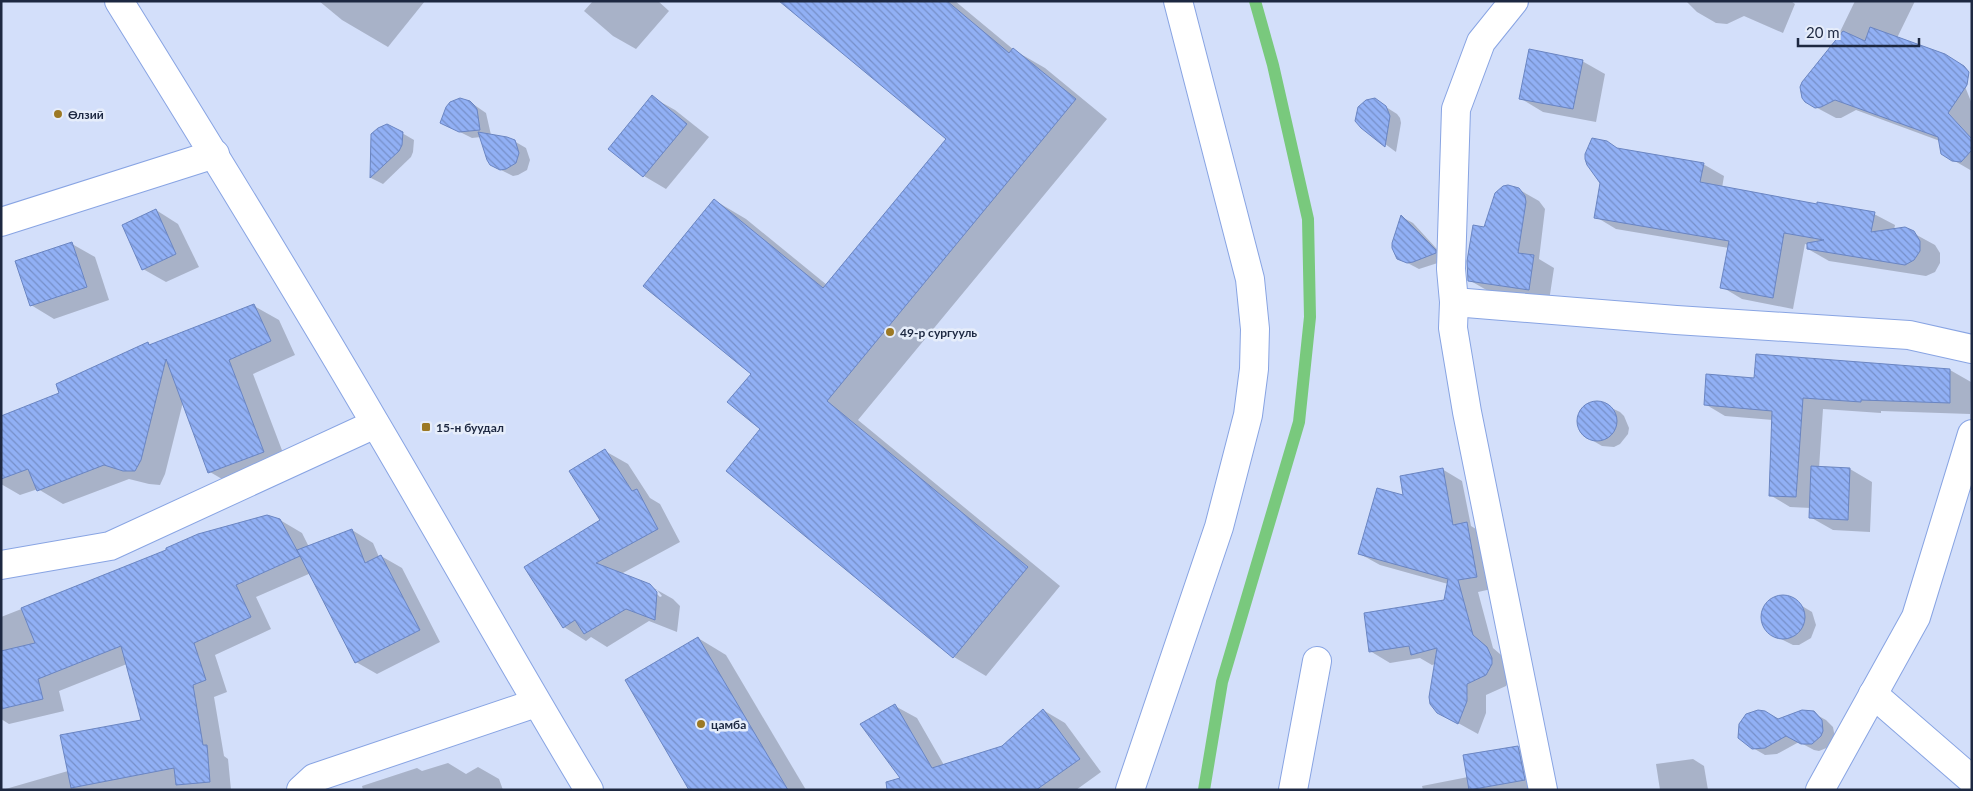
<svg xmlns="http://www.w3.org/2000/svg" width="1973" height="791" viewBox="0 0 1973 791" font-family="Lato,sans-serif">
<style>
.shadow{fill:#0003;fill-rule:evenodd}
.lines{fill:none;stroke-linecap:round;stroke-linejoin:round}
.stream{stroke:#79c97d;stroke-width:12}
.building{fill:url(#building-back-hatch);stroke:#6a85c2}
.minor-casing{stroke:#88a4e3;stroke-width:30}
.secondary-casing{stroke:#88a4e3;stroke-width:30}
.minor{stroke:#fff;stroke-width:28}
.secondary{stroke:#fff;stroke-width:28}
.poi-dot{fill:#9c7924;stroke:#e6edfa;stroke-width:2}
.labels{text-anchor:middle;dominant-baseline:central;stroke-width:5;stroke-linejoin:round;paint-order:stroke}
.poi-label{font-size:12px;font-weight:bold;fill:#1d2841;stroke:#e6edfa;text-anchor:start}
</style>
<defs>
<pattern id="building-back-hatch" width="6" height="6" patternUnits="userSpaceOnUse" patternTransform="scale(1.25)"><rect width="6" height="6" fill="#91b0f5"/><path d="M-1 5l2 2M0 0l6 6M5-1l2 2" fill="none" stroke="#768fc8"/></pattern>
</defs>
<rect width="100%" height="100%" fill="#d3dffa"/>
<g class="shadow">
<path d="M319,1H425L388,47L342,20Z"/>
<path d="M593,1H658L669,11L636,49L613,36L584,11Z"/>
<path d="M798,1H955L1014,50L1045,68L1107,119L858,420L1060,586L986,676L954,657L728,471L762,429L753,374L714,200L746,219L827,285L948,139Z"/>
<path d="M1791,1L1795,4L1783,33L1744,16L1727,24L1716,23L1697,12L1687,2Z"/>
<path d="M1855,1H1915L1897,38L1956,64L1972,104V171L1953,160L1940,141L1856,110L1841,118H1836L1806,102Z"/>
<path d="M1582,61L1605,74L1596,122L1543,112L1520,98Z"/>
<path d="M652,97L675,110L709,137L666,189L644,176Z"/>
<path d="M1375,100L1397,114L1400,118L1401,123L1396,152L1362,127Z"/>
<path d="M470,102L486,113L491,135L514,141L526,148L530,160L527,170L518,175L513,176L503,171L491,164L481,137L472,138L454,129Z"/>
<path d="M402,133L414,140L413,152L411,157L383,184L371,178L372,135Z"/>
<path d="M1606,142L1620,150L1703,164L1724,176L1722,188L1874,214L1895,225L1894,230L1913,233L1935,245L1940,253V263L1935,272L1926,276L1829,261L1808,249V245L1805,244L1793,309L1742,299L1722,287L1729,248L1616,229L1596,217Z"/>
<path d="M1518,189L1539,201L1545,209L1539,259L1554,268L1549,301L1490,292L1469,280L1485,228Z"/>
<path d="M156,210L178,224L199,267L166,282L143,269Z"/>
<path d="M1402,217L1413,223L1447,260L1419,269L1398,258Z"/>
<path d="M72,244L95,257L109,300L54,319L31,305Z"/>
<path d="M254,306L279,320L295,355L253,374L288,466L234,486L210,472L183,402L165,474L160,485L149,484L129,479L63,504L38,489L20,495L1,484V418L61,394L148,343L152,345Z"/>
<path d="M1757,356L1950,370L1971,382L1970,414L1881,411V413L1823,409L1819,468L1850,469L1872,482L1870,532L1833,530L1810,517L1811,508L1790,507L1770,495L1773,420L1725,416L1705,404L1755,380Z"/>
<path d="M1601,403L1620,412L1624,416L1629,428L1628,434L1620,444L1614,447L1602,446L1590,439L1580,430L1578,418L1580,412L1589,404Z"/>
<path d="M605,451L628,464L650,498L660,504L680,542L621,574L650,586L673,599L680,606L677,632L649,621L607,647L591,637L586,641L564,627L602,520ZM653,590H657L662,596L660,597Z"/>
<path d="M1442,469L1462,481L1471,526L1486,535L1496,588L1478,592L1493,648L1507,660L1511,676L1506,686L1486,695V713L1478,734L1438,712L1435,664L1432,665L1420,658L1390,663L1370,651L1445,602L1448,584L1380,565L1360,554L1405,497Z"/>
<path d="M280,520L302,533L309,547L352,530L373,543L379,557L381,556L402,568L440,642L377,674L356,662L311,573L256,597L271,629L215,655L227,692L214,697L224,756L228,759L231,790H2L68,771L143,721L127,664L59,691L64,711L9,724L1,719V617L93,581Z"/>
<path d="M1787,597L1812,612L1816,625L1811,638L1799,645H1793L1781,639L1768,632L1765,627L1762,614L1768,603L1774,599Z"/>
<path d="M698,638L726,655L806,790H690Z"/>
<path d="M895,706L917,718L944,765L1002,747L1043,710L1065,723L1101,772L1076,790H910Z"/>
<path d="M1813,713L1826,720L1833,727L1835,738L1829,747L1819,751L1814,750L1799,742L1777,754L1765,755L1753,748L1778,720Z"/>
<path d="M1518,748L1537,758L1542,790H1423L1422,786L1468,777Z"/>
<path d="M1693,759L1704,766L1708,790H1660L1656,764Z"/>
<path d="M448,763L466,774L478,767L499,779L503,790H363L362,786L417,768L422,771Z"/>
</g>
<g class="lines">
<path class="stream" d="M1204,790L1222,682L1299,422L1310,317L1308,219L1273,65L1255,1"/>
</g>
<g class="building">
<path d="M779,1H947L1009,53L1013,48L1076,99L827,401L1028,567L953,658L726,471L760,429L727,402L751,374L643,286L714,199L823,288L946,139Z"/>
<path d="M1870,27L1945,54L1964,66L1969,72L1967,85L1948,113L1972,139V150L1961,162L1952,161L1941,154L1938,137L1835,100L1821,107L1815,108L1805,102L1802,98L1800,87L1802,82L1843,31L1865,41Z"/>
<path d="M1529,49L1583,60L1573,109L1519,99Z"/>
<path d="M652,95L687,124L643,177L608,149Z"/>
<path d="M460,98L470,101L474,105L477,109L480,130L459,132L440,123L446,107L450,102Z"/>
<path d="M1375,98L1386,106L1390,116L1385,147L1361,128L1355,121L1358,107L1366,100Z"/>
<path d="M387,124L403,132L402,145L399,151L370,178L371,134L378,128Z"/>
<path d="M478,132L507,137L515,140L519,153L516,163L506,169L500,170L490,165L487,160Z"/>
<path d="M1592,138L1607,141L1617,148L1704,163L1700,182L1817,204V202L1875,212L1871,232L1905,227L1914,231L1920,241V251L1914,260L1905,265L1807,249V243L1824,240L1784,233L1773,298L1720,288L1729,241L1594,218L1600,183L1587,165L1585,159V154Z"/>
<path d="M1508,185L1519,188L1525,196L1526,202L1518,253L1534,255L1529,290L1468,281L1467,261L1473,225L1484,227L1495,193L1503,186Z"/>
<path d="M156,209L176,254L142,270L122,225Z"/>
<path d="M1401,215L1436,250V253L1413,262L1407,263L1397,259L1392,248V243Z"/>
<path d="M72,242L87,287L30,306L15,261Z"/>
<path d="M254,304L271,341L229,360L264,452L208,473L166,359L141,460L135,471H123L104,465L37,491L28,469L1,479V416L59,393L56,384L148,342L149,345Z"/>
<path d="M1756,354L1950,369V403L1861,400V402L1803,398L1796,497L1769,496L1772,411L1704,405L1706,374L1754,378Z"/>
<circle cx="1597" cy="421" r="20"/>
<path d="M605,449L632,491L637,489L658,529L596,563L650,584L657,592L655,620L626,609L584,634L575,620L563,628L524,567L600,520L569,471Z"/>
<path d="M1811,466L1850,468L1848,520L1809,518Z"/>
<path d="M1443,468L1453,525L1467,522L1477,577L1458,580L1473,635L1487,647L1492,658V664L1486,675L1467,684V701L1458,724L1437,713L1430,704L1429,697L1437,648L1411,655L1409,646L1369,652L1364,613L1444,600L1448,579L1358,554L1377,488L1403,495L1400,476Z"/>
<path d="M267,515L280,519L300,556L236,585L251,617L194,643L206,680L193,685L203,745H207L210,782L176,785L174,768L71,788L60,735L141,720L121,646L38,679L43,699L1,709V651L35,643L21,608L166,550V548L198,534Z"/>
<path d="M352,529L365,563L381,555L420,630L355,663L297,550Z"/>
<circle cx="1783" cy="617" r="22"/>
<path d="M698,637L788,790H689L625,680Z"/>
<path d="M895,704L932,768L1002,746L1043,709L1080,759L1036,790H887L886,782L900,778L860,724Z"/>
<path d="M1758,710L1765,711L1778,719L1802,710L1814,711L1822,720L1823,731L1821,736L1812,744H1801L1786,736L1765,748L1752,749L1738,738L1739,724L1746,714Z"/>
<path d="M1518,746L1525,780L1469,790L1463,755Z"/>
</g>
<g class="lines">
<g class="minor-casing">
<g id="minor">
<path d="M1514,1L1481,42L1456,109L1451,269L1454,302L1453,328L1467,412L1543,790"/>
<path d="M1,222L215,154"/>
<path d="M1454,302L1676,320L1909,335L1972,349"/>
<path d="M1,565L110,546L375,424"/>
<path d="M1873,694L1972,780"/>
<path d="M301,790L314,778L536,703"/>
<path d="M1130,790L1219,527L1248,415L1254,369L1255,329L1250,279L1178,1"/>
<path d="M1293,790L1317,661"/>
<path d="M1820,790L1916,617L1972,434"/>
</g>
</g>
<g class="secondary-casing">
<path id="secondary" d="M119,1C206,141 292,281 375,423C447,545 516,669 589,790"/>
</g>
<use href="#minor" class="minor"/>
<use href="#secondary" class="secondary"/>
</g>
<g class="poi-dot">
<circle cx="58" cy="114" r="5"/>
<circle cx="890" cy="332" r="5"/>
<rect x="421" y="422" width="10" height="10" rx="2.5"/>
<circle cx="701" cy="724" r="5"/>
</g>
<g class="labels">
<g class="poi-label">
<text x="68" y="114">Өлзий</text>
<text x="900" y="332">49-р сургууль</text>
<text x="436" y="427">15-н буудал</text>
<text x="711" y="724">цамба</text>
</g>
</g>
<rect width="1973" height="791" fill="none" stroke="#1d2841" stroke-width="5"/>
<path d="M1798 38v8h121v-8" fill="none" stroke="#1d2841" stroke-width="2.5"/>
<text x="1806" y="38" font-size="15" fill="#1d2841" stroke="#e6edfa" stroke-width="4" paint-order="stroke">20 m</text>
</svg>
